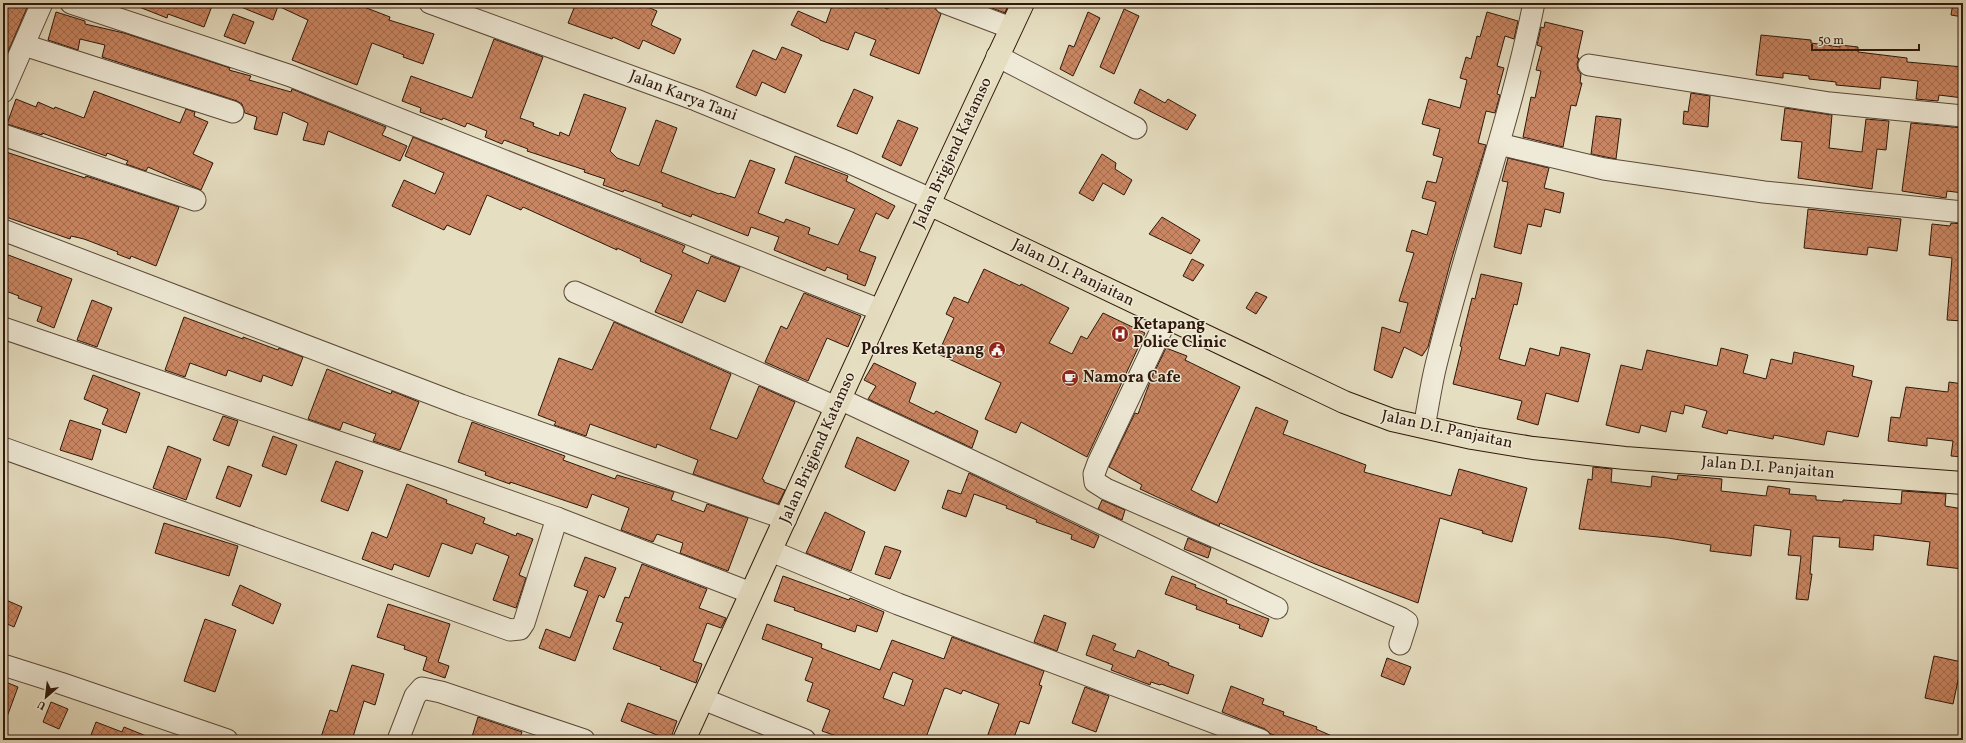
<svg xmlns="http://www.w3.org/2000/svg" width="1966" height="743" viewBox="0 0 1966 743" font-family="Vollkorn,serif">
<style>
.building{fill:url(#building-cross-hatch);stroke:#2e170b;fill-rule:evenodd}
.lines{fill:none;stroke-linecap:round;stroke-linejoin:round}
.minor-casing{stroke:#5c4938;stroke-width:23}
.major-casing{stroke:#2e170b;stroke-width:24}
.highway-casing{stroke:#2e170b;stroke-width:24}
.minor{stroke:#efead7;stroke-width:21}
.major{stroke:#e6dec1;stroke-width:22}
.highway{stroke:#e6dec1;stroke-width:22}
.labels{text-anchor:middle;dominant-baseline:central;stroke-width:3;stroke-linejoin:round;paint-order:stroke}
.street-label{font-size:16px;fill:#2e170b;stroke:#efead7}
.poi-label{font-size:16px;font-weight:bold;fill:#2e170b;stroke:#efead7;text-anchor:start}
</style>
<defs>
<pattern id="building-cross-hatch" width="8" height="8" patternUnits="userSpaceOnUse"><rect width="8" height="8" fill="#ca8662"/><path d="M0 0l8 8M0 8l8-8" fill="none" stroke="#a46d4f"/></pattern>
</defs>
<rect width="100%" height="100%" fill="#e6dec1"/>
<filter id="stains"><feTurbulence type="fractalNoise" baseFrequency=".005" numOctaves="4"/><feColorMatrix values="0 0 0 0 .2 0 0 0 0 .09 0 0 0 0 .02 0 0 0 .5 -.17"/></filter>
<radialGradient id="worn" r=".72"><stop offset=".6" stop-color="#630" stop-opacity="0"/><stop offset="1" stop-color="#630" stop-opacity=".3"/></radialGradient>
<g class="building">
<path d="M3,3H29L4,61L3,43L8,30L3,28Z"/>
<path d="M129,3H204L212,6L204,27L168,14L167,18Z"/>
<path d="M231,3H365L364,7L390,17L389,20L434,34L423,64L403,57L404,55L372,43L357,85L292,60L308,20L278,6L273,20Z"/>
<path d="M576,3H638L657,11L651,25L681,39L674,54L643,40L639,49L613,37L612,39L568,23Z"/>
<path d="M833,3H870L888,9L890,3H933L936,10L941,14L919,74L870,55L876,40L855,32L848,50L820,40V39L791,25L798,11L826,23Z"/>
<path d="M979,3H1009L1005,13Z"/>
<path d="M1953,3H1963V17L1951,15Z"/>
<path d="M1124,9L1139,16L1114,74L1100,67Z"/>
<path d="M56,12L85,21V24L124,33L230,68L229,70L251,76L249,80L291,92L292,89L386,127L382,135L407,146L400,161L328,131L324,145L303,140L308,123L283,112L277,135L254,129L257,117L245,113L242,104L237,101L102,57L105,45L80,39L78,50L48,40Z"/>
<path d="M1088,12L1100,18L1073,76L1060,69L1069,45L1074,47Z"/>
<path d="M1487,12L1518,21L1514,39L1505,36L1497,66L1504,68L1497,94L1500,95L1495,113L1486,111L1478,143L1486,145L1450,264L1428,347L1422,356L1404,347L1392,378L1374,370L1382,327L1400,333L1408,303L1399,301L1414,253L1406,251L1412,230L1427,235L1436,202L1422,198L1427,181L1436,183L1443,158L1433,155L1440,129L1422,124L1429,99L1460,108L1467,80L1460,78L1466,57L1471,59L1477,36L1480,37Z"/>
<path d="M233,14L254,22L245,44L224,36Z"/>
<path d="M1545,22L1583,31L1577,58H1579L1577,64L1578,70L1581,74L1580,83H1582L1576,106L1571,105L1563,147L1523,137L1531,97L1535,98L1541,71L1536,70L1542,47L1537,45L1541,27L1544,28Z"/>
<path d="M1761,35L1811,40V43L1840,47V45L1858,47V52L1907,58V62L1963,67V98L1939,95L1938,101L1916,99L1918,81L1881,77L1880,89L1836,85V82L1809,79V76L1783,73V78L1756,75Z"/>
<path d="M494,39L543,57L520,118L534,123L533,126L559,136L560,132L569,136L584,94L626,108L610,151L617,158L639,166L656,120L677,128L661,172L719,194L720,193L735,198L750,160L775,169L758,213L784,223L786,219L810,228L808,234L838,245L855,209L785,183L795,156L848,176L846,181L895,206L888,219L876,213L859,251L876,257L865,286L847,279L848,275L827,267L825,271L774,250L779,237L751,227L748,236L692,214L691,217L662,206L663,204L624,190L623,192L603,185L605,179L584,172L585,170L527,151L528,149L504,140L502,144L485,137L487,131L467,123L465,127L443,118L442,120L420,112L421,108L402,101L411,76L472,98Z"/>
<path d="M782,47L802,55L785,93L762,82L756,96L736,87L753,50L776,60Z"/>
<path d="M854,89L873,97L857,134L837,126Z"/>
<path d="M1140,89L1165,103L1168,99L1196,115L1187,130L1134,103Z"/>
<path d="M94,91L180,123L186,109L195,112L194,116L208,122L193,154L213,163L201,190L148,167L146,171L126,164L128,161L107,153L106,156L42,133V135L7,124L16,99L36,107L38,102L54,109L55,107L84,118Z"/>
<path d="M1691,93L1710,96L1708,127L1683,124L1684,111L1688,112Z"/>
<path d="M1785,108L1832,115L1829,148L1862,152L1866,119L1889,121L1886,150L1877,149L1872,189L1798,178L1802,142L1781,140Z"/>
<path d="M1596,116L1621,119L1616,159L1591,154Z"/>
<path d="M898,120L918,128L901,166L882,157Z"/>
<path d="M1911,123L1963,128V193L1947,191L1946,198L1902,191Z"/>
<path d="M413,137L678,243L685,246L682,252L708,264L711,256L740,267L725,302L697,290L682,323L655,312L672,275L640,261L641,259L617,248V250L523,207L521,210L487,195L470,235L447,225L444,230L392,206L404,180L435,194L444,173L405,156Z"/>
<path d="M3,151L85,178L86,176L179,207L156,266L131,256L130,259L117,254L118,252L84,239L71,236L70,239L3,216Z"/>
<path d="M1102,154L1116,163L1115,169L1132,180L1124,195L1103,183L1093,201L1079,193Z"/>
<path d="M1508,158L1549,168L1544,188L1564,193L1560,213L1545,209L1541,227L1528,224L1521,254L1494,247L1508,182L1502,181Z"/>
<path d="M1808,209L1901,219L1897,251L1868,247L1867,255L1804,248Z"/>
<path d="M1162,217L1200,240L1191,254L1149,234Z"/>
<path d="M1951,223L1963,224V321L1947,320L1952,258L1929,255L1932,224L1950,226Z"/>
<path d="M3,253L72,279L54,328L37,321L42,307L18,298L19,296L3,290Z"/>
<path d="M1192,259L1204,265L1193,281L1183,276Z"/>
<path d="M984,269L1020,286L1021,284L1069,308L1049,343L1072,354L1081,336L1087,339L1103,313L1145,333L1087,457L1021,422L1016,433L985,419L1001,383L938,354L954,318L946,314L954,297L968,303Z"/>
<path d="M1481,274L1522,283L1517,305L1514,304L1499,359L1525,366L1530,348L1559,356L1561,347L1590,354L1578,402L1546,393L1538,425L1517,419L1522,401L1453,384L1462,347L1460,346L1472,298L1475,299Z"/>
<path d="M1256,292L1267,297L1256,314L1246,308Z"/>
<path d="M804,293L861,316L848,347L827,338L808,381L765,362L781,326L787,329Z"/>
<path d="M92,300L112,308L97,347L77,340Z"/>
<path d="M184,317L243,339V337L278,350L279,348L303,357L292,386L263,375L261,382L228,370L226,376L190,363L185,377L165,370Z"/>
<path d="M614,322L731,374L710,429L737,439L759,386L795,402L762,479L764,480V482L785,490L778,504L693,474L698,460L657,444L656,448L590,424L586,436L554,425L556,422L538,415L559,358L592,370Z"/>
<path d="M1166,348L1187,356L1185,360L1240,387L1191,490L1217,503L1256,407L1288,421L1283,434L1366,465L1364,472L1451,496L1459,469L1527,488L1512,542L1482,533L1483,531L1440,518L1418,603L1315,564L1220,523L1219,526L1140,489L1142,485L1109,467L1135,413L1138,414L1151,379Z"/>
<path d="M1721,348L1748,355L1743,373L1766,379L1771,359L1792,364L1794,352L1854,366L1852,376L1872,381L1858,437L1827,431L1824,445L1774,435L1773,439L1728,430L1727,434L1702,427L1707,411L1685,405L1683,414L1671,411L1666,432L1641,425L1639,433L1606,425L1621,365L1642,370L1647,350L1717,366Z"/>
<path d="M874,363L916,383L909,402L934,414L936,411L978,431L972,448L868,399L876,386L864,380Z"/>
<path d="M327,369L391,394L392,391L419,402L400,450L373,441L376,434L343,422L340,430L308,419Z"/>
<path d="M93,375L140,393L126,433L102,424L108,409L84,399Z"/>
<path d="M1949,382L1963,384L1961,398H1963V412L1961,420H1963V457L1951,456L1953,441L1927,438V446L1888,441L1891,417L1900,418L1906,387L1948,392Z"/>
<path d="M223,416L238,421L229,446L213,440Z"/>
<path d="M70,420L101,430L92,460L60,450Z"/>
<path d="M472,422L565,456L563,460L615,479L617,475L674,492L671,500L704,512L707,504L748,518L728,571L680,553L683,543L657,534L653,542L621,530L629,508L592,494L587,508L510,482V484L485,475L486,472L458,462Z"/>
<path d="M273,436L297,445L286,475L262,466Z"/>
<path d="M857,437L909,461L895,491L845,467Z"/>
<path d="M168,446L201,459L186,500L153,488Z"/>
<path d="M336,461L363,471L348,511L321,501Z"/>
<path d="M228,466L252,475L240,507L216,498Z"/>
<path d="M1593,467L1612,469L1611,482L1651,487L1652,476L1677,480L1678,475L1722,479L1721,491L1766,496L1768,486L1790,489L1789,494L1816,496V500L1843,502V500L1901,504L1902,491L1946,494L1945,506L1963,509V569L1927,565L1930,542L1874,535L1873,550L1839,547L1840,538L1813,536L1810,574H1812L1808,600L1796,599L1801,556L1788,555L1791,530L1754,525L1751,556L1710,551L1711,545L1668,538L1579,529L1588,479L1592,480Z"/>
<path d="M969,473L1099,536L1094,548L1071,539L1072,535L1036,522L1037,520L1006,508L1007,506L974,494L966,517L942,508L948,490L961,494Z"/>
<path d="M407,484L447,500L446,503L485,518L483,523L516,536L517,533L533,539L519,575L526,578L516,608L493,600L509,556L476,543L472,554L442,543L429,577L394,564L392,570L362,559L372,532L387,538Z"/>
<path d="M1102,500L1125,510L1122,520L1098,509Z"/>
<path d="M825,512L865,532L851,571L806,553Z"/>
<path d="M164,523L238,546L229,576L155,553Z"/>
<path d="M1188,538L1211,548L1208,558L1184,549Z"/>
<path d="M885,546L901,551L890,579L875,574Z"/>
<path d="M585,557L616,568L604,598L599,595L575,661L539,648L546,629L570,638L588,591L574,586Z"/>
<path d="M642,564L707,589L699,608L726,618L721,628L707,623L693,661L702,664L696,683L660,669L661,667L613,649L623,623L616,621L625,597L629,598Z"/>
<path d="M783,576L849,600L850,598L884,612L877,632L857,625L855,632L794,610L795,608L774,601Z"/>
<path d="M1172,576L1196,585L1195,587L1227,600L1226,603L1269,619L1262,637L1239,628L1240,625L1196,609L1197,606L1165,594Z"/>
<path d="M240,585L281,604L273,624L232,605Z"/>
<path d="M6,600L22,607L14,627L3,622V607Z"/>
<path d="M388,604L450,624L438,662L449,666L445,678L423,670L427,657L404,649L405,646L377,637Z"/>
<path d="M1044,615L1066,623L1057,651L1034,642Z"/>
<path d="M205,619L236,630L215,692L184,681Z"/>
<path d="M767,624L822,644L821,648L880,670L892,640L944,659L952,637L1044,671L1039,685L1042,686L1029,724L1020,721L1013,740H986L999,704L963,690L961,694L946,688L944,689L925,740H848L822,731L830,710L807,701L813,683L805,680L813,658L762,639ZM893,672L913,680L904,706L883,698Z"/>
<path d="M1093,635L1116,644L1113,650L1135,658L1138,650L1169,663L1168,665L1194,675L1188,694L1161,684L1160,685L1151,682L1150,685L1111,670L1113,665L1086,655Z"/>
<path d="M1934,656L1962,662L1953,704L1925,698Z"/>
<path d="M1387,658L1411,667L1404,685L1381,676Z"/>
<path d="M352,665L384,674L375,705L364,701L352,740H320L330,710L337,712Z"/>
<path d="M3,681L18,687L4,725H3Z"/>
<path d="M1231,686L1264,699L1262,704L1284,712L1283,715L1317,727L1316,729L1341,740H1287L1271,734L1265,729L1222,712Z"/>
<path d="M1085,687L1109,696L1096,732L1072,723Z"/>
<path d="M51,702L68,709L59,729L43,722Z"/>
<path d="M628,703L677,721L670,740L621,721Z"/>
<path d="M478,717L522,732L519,740H471Z"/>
<path d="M96,722L122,732L124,727L156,740H89Z"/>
</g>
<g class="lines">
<g class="minor-casing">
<g id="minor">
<path d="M71,3L291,76L880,310"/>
<path d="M430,3L696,100L850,163L931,199"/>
<path d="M945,3L1011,28"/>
<path d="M24,45L233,112"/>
<path d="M997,56L1136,128"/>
<path d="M1589,65L1830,103L1963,116"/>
<path d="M3,92L42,3"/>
<path d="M3,135L195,200"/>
<path d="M1499,144L1604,169L1764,192L1963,212"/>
<path d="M3,230L461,405L786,519"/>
<path d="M575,292L836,407"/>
<path d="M1167,318L1098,463L1094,474L1095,482L1106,489L1401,618L1407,622L1400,644"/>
<path d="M3,328L441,477L557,518L751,593"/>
<path d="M840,399L993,471L1277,608"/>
<path d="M1424,427C1428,407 1431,385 1436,365C1466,243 1509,126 1534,3"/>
<path d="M3,448L510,630L520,629L524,623L557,518"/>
<path d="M771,551L898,604L1261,740"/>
<path d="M3,665L60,683L227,740"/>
<path d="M703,699L805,740"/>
<path d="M398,740L415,696L422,688L441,692L584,740"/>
</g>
</g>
<g class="major-casing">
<path id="major" d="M929,204L1023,3"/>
</g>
<g class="highway-casing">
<path id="highway" d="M684,740L929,204L1344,402L1392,420L1472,438L1533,448L1625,458L1963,483"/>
</g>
<use href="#minor" class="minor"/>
<use href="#major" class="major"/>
<use href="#highway" class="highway"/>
</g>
<defs>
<g id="hospital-disc" transform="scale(0.9)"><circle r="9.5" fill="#8f2418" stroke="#efead7"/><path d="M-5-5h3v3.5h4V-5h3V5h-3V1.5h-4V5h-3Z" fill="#fff"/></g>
<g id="civic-disc" transform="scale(0.9)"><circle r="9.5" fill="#8f2418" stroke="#efead7"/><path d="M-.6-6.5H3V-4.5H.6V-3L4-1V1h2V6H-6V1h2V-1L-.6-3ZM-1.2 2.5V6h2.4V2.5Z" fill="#fff"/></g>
<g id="cafe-disc" transform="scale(0.9)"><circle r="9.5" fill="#8f2418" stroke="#efead7"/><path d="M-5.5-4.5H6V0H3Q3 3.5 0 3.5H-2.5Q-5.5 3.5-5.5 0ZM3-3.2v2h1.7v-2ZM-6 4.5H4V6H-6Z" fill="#fff"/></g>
</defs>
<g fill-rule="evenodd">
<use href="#hospital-disc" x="1120" y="334"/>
<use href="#civic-disc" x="997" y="350"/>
<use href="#cafe-disc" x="1070" y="378"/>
</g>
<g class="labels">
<g class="street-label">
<text transform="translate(683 96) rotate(21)">Jalan Karya Tani</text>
<text transform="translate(953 153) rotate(-65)">Jalan Brigjend Katamso</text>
<text transform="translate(1073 273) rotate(26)">Jalan D.I. Panjaitan</text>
<text transform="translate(1447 430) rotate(12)">Jalan D.I. Panjaitan</text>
<text transform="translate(818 448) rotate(-66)">Jalan Brigjend Katamso</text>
<text transform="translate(1768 468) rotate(5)">Jalan D.I. Panjaitan</text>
</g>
<g class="poi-label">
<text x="1133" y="325">Ketapang<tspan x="1133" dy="18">Police Clinic</tspan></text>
<text x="984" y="350" text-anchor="end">Polres Ketapang</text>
<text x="1083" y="378">Namora Cafe</text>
</g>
</g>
<rect width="1966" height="743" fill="none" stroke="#e6dec1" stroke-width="16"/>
<rect x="4" y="4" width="1958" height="735" fill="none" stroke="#2e170b" stroke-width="2"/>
<rect x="8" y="8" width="1950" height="727" fill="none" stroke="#2e170b"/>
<g transform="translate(46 697) rotate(208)" stroke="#efead7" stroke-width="3" paint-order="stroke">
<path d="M0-3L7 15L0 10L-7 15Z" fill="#2e170b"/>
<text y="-6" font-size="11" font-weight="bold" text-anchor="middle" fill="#2e170b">U</text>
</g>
<path d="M1812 44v6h107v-6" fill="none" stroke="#2e170b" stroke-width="2"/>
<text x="1818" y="44" font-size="12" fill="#2e170b" stroke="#efead7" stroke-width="3" paint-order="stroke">50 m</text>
<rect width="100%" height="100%" filter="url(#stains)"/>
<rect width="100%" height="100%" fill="url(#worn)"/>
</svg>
